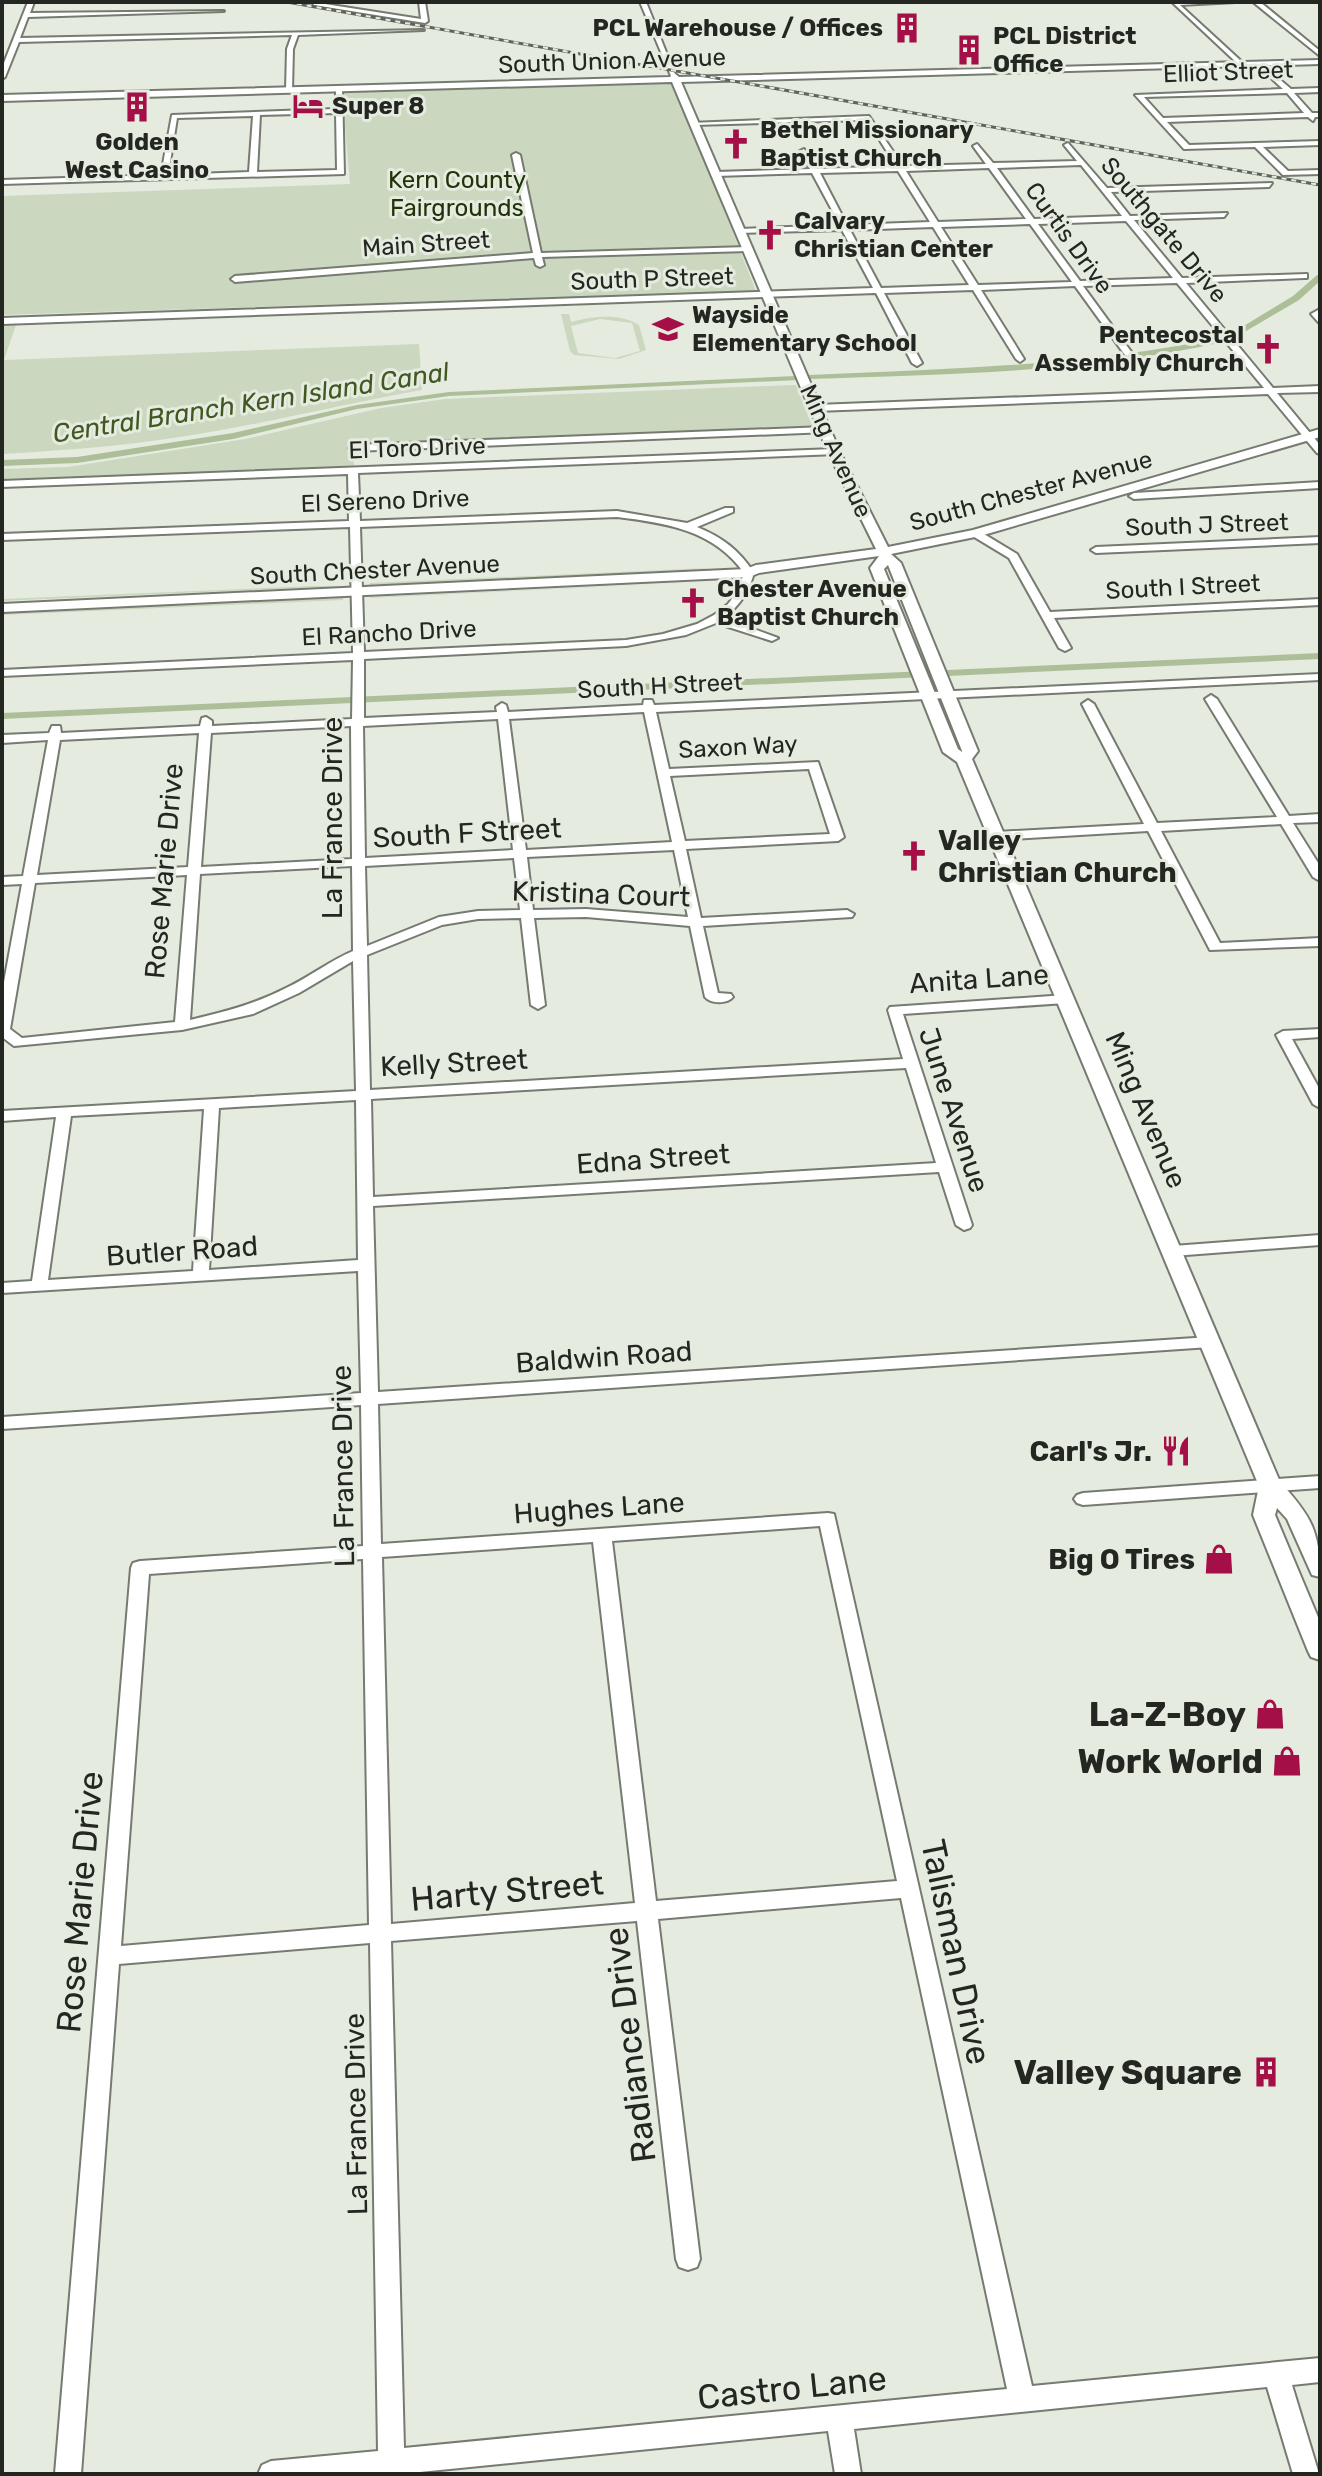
<svg xmlns="http://www.w3.org/2000/svg" width="1322" height="2476" viewBox="0 0 1322 2476" font-family="Rubik,sans-serif">
<style>
.green{fill:#cbd8bf;fill-rule:evenodd}
.lines{fill:none;stroke-linecap:round;stroke-linejoin:round}
.canal{fill:#acbf99;fill-rule:evenodd}
.minor-casing{stroke:#757b70;stroke-width:4}
.major-casing{stroke:#757b70;stroke-width:4}
.minor{fill:#fff;fill-rule:evenodd}
.major{fill:#fff;fill-rule:evenodd}
.rail-casing{stroke:#5e635b;stroke-width:3}
.rail{stroke:#e5ecdf;stroke-width:2;stroke-dasharray:5;stroke-linecap:butt}
.labels{text-anchor:middle;dominant-baseline:central;stroke-width:6;stroke-linejoin:round;paint-order:stroke}
.far-poi-label{font-size:24px;font-weight:bold;fill:#232621;stroke:#e5ecdf;text-anchor:start}
.far-street-label{font-size:24px;fill:#232621;stroke:#e5ecdf}
.far-park-label{font-size:24px;fill:#213308;stroke:#e5ecdf}
.far-water-label{font-size:26px;font-style:italic;fill:#405821;stroke:#e5ecdf}
.street-label{font-size:28px;fill:#232621;stroke:#e5ecdf}
.poi-label{font-size:28px;font-weight:bold;fill:#232621;stroke:#e5ecdf;text-anchor:end}
.near-poi-label{font-size:34px;font-weight:bold;fill:#232621;stroke:#e5ecdf;text-anchor:end}
.near-street-label{font-size:34px;fill:#232621;stroke:#e5ecdf}
</style>
<rect width="100%" height="100%" fill="#e5ecdf"/>
<g class="green">
<path d="M673,81L756,291L2,315V196L350,184L342,90Z"/>
<path d="M561,314H569L571,322C592,316 621,313 639,325L646,350L619,359L574,355L570,351ZM600,319L632,323L640,351L615,358L578,353L571,326Z"/>
<path d="M16,325L4,360L419,344L422,390C353,402 285,419 216,431C146,444 73,450 2,454V326Z"/>
<path d="M791,385H796L813,428L353,445L354,466L338,467L2,481V469L68,467L245,439L381,408L445,399Z"/>
<path d="M709,568L676,573L369,585L370,583Z"/>
<path d="M702,582L369,598L371,597Z"/>
<path d="M314,586H344L2,601V599Z"/>
<path d="M343,598V600L2,615V612Z"/>
</g>
<g class="lines">
<g class="canal">
<path d="M2,2H9L2,5Z"/>
<path d="M1317,275H1320V281L1299,300L1236,337L1229,335L1293,296Z"/>
<path d="M1220,338H1223V342C1087,373 948,374 809,379L805,377L809,375C947,369 1084,366 1220,338Z"/>
<path d="M796,376H799V380L449,396L357,409L233,439L77,463L2,466V460L77,457L233,433L357,405L449,392Z"/>
<path d="M1320,653V659L2,719V713Z"/>
</g>
<g class="minor-casing">
<g id="minor">
<path d="M28,2H34L30,13L224,11L28,17L20,38L424,30L298,35L293,49L292,90L289,92L286,90L287,49L292,35L19,42L5,77L2,79V68Z"/>
<path d="M312,2L421,19L419,2H425L428,21L425,23L314,5Z"/>
<path d="M640,2H646L676,77L671,76Z"/>
<path d="M1172,2H1236L1180,5L1241,61V63H1237Z"/>
<path d="M1253,2H1260L1320,51V56Z"/>
<path d="M1259,62L1291,89L1320,88V92L1294,93L1312,113H1320V117H1315L1313,121L1308,117L1167,122L1189,145L1320,141V145L1263,147L1288,171L1320,170V174L1283,175L1255,147L1184,149L1135,95L1283,89L1257,65ZM1287,93L1304,113L1163,118L1144,97Z"/>
<path d="M339,87L342,89L344,174L2,184V180L161,175L172,115L336,109V89ZM336,113L337,170L257,172L260,115ZM253,116L249,172L168,175L177,118Z"/>
<path d="M869,116L903,166L986,164L973,146L977,144L993,163L1077,161L1064,145L1068,143L1107,188L1272,183L1269,187L1111,192L1130,216L1227,213L1224,217L1134,220L1182,278L1307,274V278H1304L1186,283L1273,388L1320,386V392L1277,393L1320,445V454L1317,453L1268,394L816,411L811,408L816,405L1264,388L1177,283L1083,286L1132,353L1128,356L1125,355L1075,286L981,290L1024,359L1020,362L1016,359L973,290L884,293L922,363L917,366L912,363L876,293L2,324V318L873,288L842,230L740,233L736,231L740,229L840,225L812,173L716,176L712,174L716,172L810,169L800,151L804,149L817,169L896,166L867,120L694,125L690,123ZM1081,165L1122,216L1034,219L997,168ZM989,168L1026,219L938,222L906,171ZM898,171L930,222L847,225L820,173ZM1126,221L1173,278L1080,281L1038,224ZM1030,224L1072,282L978,285L941,227ZM933,227L969,285L881,288L850,230Z"/>
<path d="M516,153L520,155L541,253L748,247L752,249L748,251L542,257L544,265L540,267L536,265L534,258L235,282L231,279L235,276L533,253L512,155Z"/>
<path d="M1320,309V324L1311,314Z"/>
<path d="M825,427L830,430L828,432L354,451L349,448L354,445Z"/>
<path d="M834,449L839,452L837,454L358,473L360,521L617,511L687,523L725,508H733V512L697,527C722,537 739,550 754,573C748,593 740,605 724,618L778,638L772,641L716,623L686,635L626,646L364,659V718L497,712L496,707L502,703L506,705L508,712L643,705L644,700H652L654,705L1320,674V680L656,712L669,769L818,762L844,837L838,841L686,849L701,918L847,910L854,914L852,917L703,926L718,993L731,994L733,997C727,1004 711,1004 705,997L690,926L586,917L534,918L545,1005L538,1009L531,1005L521,918L478,919L442,925L367,955L370,1090L903,1059L888,1010L890,1007L1066,995L1073,999L1066,1003L903,1014L972,1225L970,1228L964,1230L956,1225L939,1172L373,1206L378,1392L1210,1337L1218,1342L1210,1347L378,1404L381,1544L828,1513L834,1514L1032,2386L1320,2358V2382L1292,2385L1319,2474H1293L1267,2387L854,2429L861,2474H835L828,2431L400,2474H258L262,2465L271,2461L378,2451L370,1943L119,1964L81,2474H55L131,1568L133,1563L140,1561L363,1546L361,1405L2,1429V1417L361,1393L358,1271L2,1293V1283L32,1281L56,1117L2,1121V1111L356,1091L353,961L299,993L253,1014L182,1030L14,1046L2,1037V993L22,884L2,885V877L23,876L48,740L2,743V735L49,733L52,726H60L61,733L200,726L202,718L206,717L212,721V726L352,719L353,660L2,676V670L353,653L350,527L2,540V534L349,521L348,474L2,487V481ZM617,517C666,523 714,530 744,573L738,591L728,604L714,615L697,624L663,634L626,640L364,652L360,527ZM644,712L672,842L526,850L509,719ZM498,719L513,850L365,858L363,726ZM351,726L352,859L201,867L211,733ZM199,733L188,867L37,875L60,740ZM809,769L830,834L685,841L670,776ZM674,850L688,917L586,909L533,910L527,857ZM514,858L520,910L478,911L439,917L367,946L365,866ZM352,866L353,951C329,961 310,977 286,988C255,1004 224,1012 190,1020L200,874ZM187,875L175,1022L22,1038L10,1029L35,883ZM906,1068L936,1163L373,1197L371,1099ZM356,1100L358,1260L209,1270L219,1108ZM204,1109L193,1271L48,1280L71,1116ZM820,1526L897,1881L656,1901L612,1541ZM593,1542L635,1903L391,1924L382,1557ZM363,1559L369,1925L121,1946L149,1574ZM901,1898L1007,2389L404,2448L391,1941L637,1921L676,2259L679,2267L688,2270L697,2267L700,2259L658,1919Z"/>
<path d="M1320,482V488L1134,499L1129,496L1134,493Z"/>
<path d="M971,531H979L1017,554L1050,612L1320,599V605L1054,618L1071,648L1065,651L1059,648L1009,558L971,535Z"/>
<path d="M1320,537V543L1096,553L1091,550L1096,547Z"/>
<path d="M1211,695L1217,699L1289,816L1320,814V822L1293,823L1320,866V881L1313,877L1281,824L1161,831L1220,943L1320,938V946L1210,950L1148,831L997,840L991,836L997,832L1144,824L1082,704L1088,700L1094,704L1157,823L1277,817L1205,699Z"/>
<path d="M1320,1029V1037L1292,1039L1320,1090V1108L1313,1104L1276,1035L1283,1031Z"/>
<path d="M1320,1235V1245L1173,1256L1165,1251L1173,1246Z"/>
<path d="M1320,1476V1488L1083,1505L1077,1503L1074,1499L1077,1495L1083,1493Z"/>
</g>
</g>
<g class="major-casing">
<path id="major" d="M1320,60V64L681,82L840,452L888,547L973,530L1320,429V437L980,536L891,554L901,563L978,751L972,759L1280,1482C1311,1516 1320,1531 1320,1577L1312,1575L1287,1519L1277,1508L1275,1515L1320,1622V1660L1311,1657L1308,1651L1253,1515L1259,1486L957,762L943,752L870,568L879,556L759,573L749,577L2,612V604L746,569L756,565L876,549L828,452L672,82L2,101V95L670,77L674,73L679,77ZM888,565L962,751V752L958,749L884,569Z"/>
</g>
<use href="#minor" class="minor"/>
<use href="#major" class="major"/>
<g class="rail-casing">
<path id="rail" d="M287,2L1320,185"/>
</g>
<use href="#rail" class="rail"/>
</g>
<defs>
<g id="building-bare" transform="scale(2.4)"><path d="M-4-6H4V6H1V3H-1V6H-4ZM-2.5-4.3h1.7v1.8h-1.7ZM.8-4.3h1.7v1.8H.8ZM-2.5-1h1.7V.8h-1.7ZM.8-1h1.7V.8H.8Z" fill="#a50f47" stroke="#e5ecdf" stroke-width="2.5" paint-order="stroke"/></g>
<g id="hotel-bare" transform="scale(2.4)"><path d="M-6-4.5h1.5V1H6V5H4.5V3h-9V5H-6ZM-4 0a1.8 1.8 0 1 1 3.6 0ZM.5 0V-2.5h3Q6-2.5 6 0Z" fill="#a50f47" stroke="#e5ecdf" stroke-width="2.5" paint-order="stroke"/></g>
<g id="church-bare" transform="scale(2.4)"><path d="M-1.2-6h2.4v3.5h3.3v2.4h-3.3V6h-2.4V-.1h-3.3v-2.4h3.3Z" fill="#a50f47" stroke="#e5ecdf" stroke-width="2.5" paint-order="stroke"/></g>
<g id="school-bare" transform="scale(2.4)"><path d="M0-5L7-2L0 1L-7-2ZM-4 1L0 2.5L4 1V4Q0 6-4 4Z" fill="#a50f47" stroke="#e5ecdf" stroke-width="2.5" paint-order="stroke"/></g>
<g id="restaurant-bare" transform="scale(2.4)"><path d="M-5-6h1v4h1v-4h1v4h1v-4h1v5L-1.5 .5V6h-2V.5L-5-1ZM5-6V6H3V1.5H1.5Q1.5-4 5-6Z" fill="#a50f47" stroke="#e5ecdf" stroke-width="2.5" paint-order="stroke"/></g>
<g id="shop-bare" transform="scale(2.4)"><path d="M-5-2.5h2.3a2.7 3.5 0 0 1 5.4 0H5L5.5 6h-11ZM-1.5-2.5h3a1.5 2.3 0 0 0-3 0Z" fill="#a50f47" stroke="#e5ecdf" stroke-width="2.5" paint-order="stroke"/></g>
</defs>
<g fill-rule="evenodd">
<use href="#building-bare" x="907" y="28"/>
<use href="#building-bare" x="969" y="50"/>
<use href="#hotel-bare" x="308" y="106"/>
<use href="#building-bare" x="137" y="107"/>
<use href="#church-bare" x="736" y="144"/>
<use href="#church-bare" x="770" y="235"/>
<use href="#school-bare" x="668" y="329"/>
<use href="#church-bare" x="1268" y="349"/>
<use href="#church-bare" x="693" y="603"/>
<use href="#church-bare" x="914" y="856"/>
<use href="#restaurant-bare" x="1176" y="1451"/>
<use href="#shop-bare" x="1219" y="1559"/>
<use href="#shop-bare" x="1270" y="1714"/>
<use href="#shop-bare" x="1287" y="1761"/>
<use href="#building-bare" x="1266" y="2072"/>
</g>
<g class="labels">
<g class="far-poi-label">
<text x="883" y="28" text-anchor="end">PCL Warehouse / Offices</text>
<text x="993" y="36">PCL District<tspan x="993" dy="28">Office</tspan></text>
<text x="332" y="106">Super 8</text>
<text x="760" y="130">Bethel Missionary<tspan x="760" dy="28">Baptist Church</tspan></text>
<text x="137" y="142" text-anchor="middle">Golden<tspan x="137" dy="28">West Casino</tspan></text>
<text x="794" y="221">Calvary<tspan x="794" dy="28">Christian Center</tspan></text>
<text x="692" y="315">Wayside<tspan x="692" dy="28">Elementary School</tspan></text>
<text x="1244" y="335" text-anchor="end">Pentecostal<tspan x="1244" dy="28">Assembly Church</tspan></text>
<text x="717" y="589">Chester Avenue<tspan x="717" dy="28">Baptist Church</tspan></text>
</g>
<g class="far-street-label">
<text transform="translate(612 61) rotate(-2)">South Union Avenue</text>
<text transform="translate(1228 72) rotate(-2)">Elliot Street</text>
<text transform="translate(1164 230) rotate(50)">Southgate Drive</text>
<text transform="translate(1069 238) rotate(54)">Curtis Drive</text>
<text transform="translate(426 244) rotate(-4)">Main Street</text>
<text transform="translate(652 279) rotate(-2)">South P Street</text>
<text transform="translate(417 448) rotate(-2)">El Toro Drive</text>
<text transform="translate(836 451) rotate(66)">Ming Avenue</text>
<text transform="translate(1031 491) rotate(-15)">South Chester Avenue</text>
<text transform="translate(385 501) rotate(-2)">El Sereno Drive</text>
<text transform="translate(1207 525) rotate(-2)">South J Street</text>
<text transform="translate(375 570) rotate(-3)">South Chester Avenue</text>
<text transform="translate(1183 587) rotate(-3)">South I Street</text>
<text transform="translate(389 633) rotate(-3)">El Rancho Drive</text>
<text transform="translate(660 686) rotate(-3)">South H Street</text>
<text transform="translate(738 747) rotate(-3)">Saxon Way</text>
</g>
<g class="far-park-label">
<text x="457" y="180">Kern County<tspan x="457" dy="28">Fairgrounds</tspan></text>
</g>
<g class="far-water-label">
<text transform="translate(251 403) rotate(-9)">Central Branch Kern Island Canal</text>
</g>
<g class="street-label">
<text transform="translate(332 818) rotate(-90)">La France Drive</text>
<text transform="translate(467 833) rotate(-3)">South F Street</text>
<text transform="translate(164 871) rotate(-85)">Rose Marie Drive</text>
<text transform="translate(601 894) rotate(2)">Kristina Court</text>
<text transform="translate(979 979) rotate(-4)">Anita Lane</text>
<text transform="translate(454 1063) rotate(-3)">Kelly Street</text>
<text transform="translate(954 1110) rotate(72)">June Avenue</text>
<text transform="translate(1146 1110) rotate(67)">Ming Avenue</text>
<text transform="translate(653 1159) rotate(-4)">Edna Street</text>
<text transform="translate(182 1251) rotate(-4)">Butler Road</text>
<text transform="translate(604 1357) rotate(-4)">Baldwin Road</text>
<text transform="translate(343 1466) rotate(-91)">La France Drive</text>
<text transform="translate(599 1508) rotate(-4)">Hughes Lane</text>
<text transform="translate(356 2114) rotate(-91)">La France Drive</text>
</g>
<g class="poi-label">
<text x="938" y="840" text-anchor="start">Valley<tspan x="938" dy="32">Christian Church</tspan></text>
<text x="1152" y="1451">Carl's Jr.</text>
<text x="1195" y="1559">Big O Tires</text>
</g>
<g class="near-poi-label">
<text x="1246" y="1714">La-Z-Boy</text>
<text x="1263" y="1761">Work World</text>
<text x="1242" y="2072">Valley Square</text>
</g>
<g class="near-street-label">
<text transform="translate(507 1891) rotate(-5)">Harty Street</text>
<text transform="translate(80 1902) rotate(-85)">Rose Marie Drive</text>
<text transform="translate(956 1952) rotate(78)">Talisman Drive</text>
<text transform="translate(630 2045) rotate(-97)">Radiance Drive</text>
<text transform="translate(792 2388) rotate(-6)">Castro Lane</text>
</g>
</g>
<rect width="1322" height="2476" fill="none" stroke="#232621" stroke-width="8"/>
</svg>
